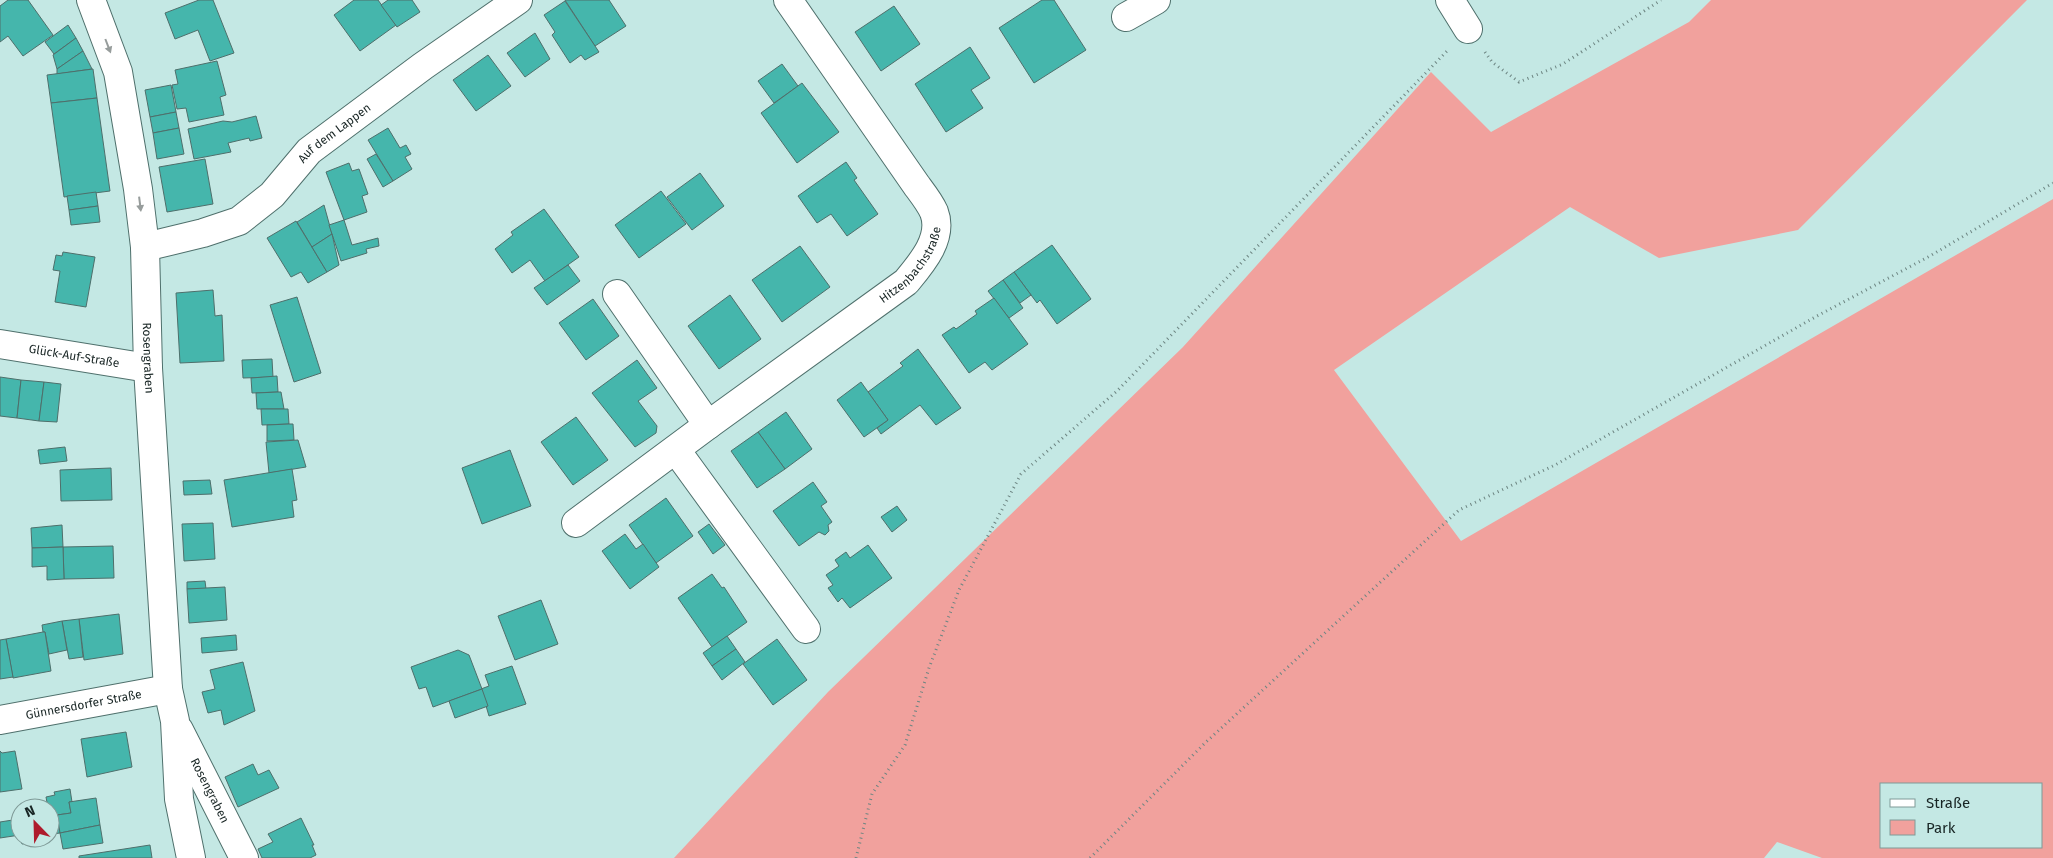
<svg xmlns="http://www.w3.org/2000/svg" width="2053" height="858" viewBox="0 0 2053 858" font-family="'Fira Sans',sans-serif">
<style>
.green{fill:#f1a19d;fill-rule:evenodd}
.building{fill:#45b6ac;stroke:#4e6f6b}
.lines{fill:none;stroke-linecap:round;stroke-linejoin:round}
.minor-casing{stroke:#4f706c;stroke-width:30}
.path{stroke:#6d8582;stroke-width:3;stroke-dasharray:1 4;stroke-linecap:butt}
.minor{stroke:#fff;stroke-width:28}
.oneway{fill:#979d9c}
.labels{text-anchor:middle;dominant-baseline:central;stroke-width:4;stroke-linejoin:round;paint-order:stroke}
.street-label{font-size:12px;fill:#182524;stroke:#c4e8e4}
</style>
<rect width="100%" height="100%" fill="#c4e8e4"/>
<path class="green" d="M1711,0H2027L1798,230L1659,258L1570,207L1334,370L1461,541L2053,199V858H1822L1777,842L1764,858H674L828,692L1183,347L1431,72L1491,132L1689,22ZM1882,784H2042V847H1882Z"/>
<g class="building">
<path d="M8,0H28L53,35L23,56L8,36L0,42V6Z"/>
<path d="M199,0H213L234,53L210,61L198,30L175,39L165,13Z"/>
<path d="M354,0H378L396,25L360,51L334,15Z"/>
<path d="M388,0H412L420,12L397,27L381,5Z"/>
<path d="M565,0H609L626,26L595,46Z"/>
<path d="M1042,0H1054L1086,50L1034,83L999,28Z"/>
<path d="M565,1L599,52L585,60L581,55L570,63L552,35L555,32L544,15Z"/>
<path d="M894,6L920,44L881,71L855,32Z"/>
<path d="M68,25L76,38L54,54L45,42Z"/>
<path d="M535,33L550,59L525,77L507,53Z"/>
<path d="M76,38L83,51L57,69L53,55Z"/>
<path d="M970,47L990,78L971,90L983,108L946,132L915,84Z"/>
<path d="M83,51L92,69L57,74V69Z"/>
<path d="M488,55L511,86L476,111L453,80Z"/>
<path d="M217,61L226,95L220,97L224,115L189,122L186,108L177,109L172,85L178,84L175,70Z"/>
<path d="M782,64L798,86L774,103L758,81Z"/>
<path d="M93,69L97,98L51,103L47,75Z"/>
<path d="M802,83L839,132L797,163L761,113Z"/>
<path d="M171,85L176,112L150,117L145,90Z"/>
<path d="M97,98L110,191L64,197L51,103Z"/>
<path d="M176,112L179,128L153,133L150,117Z"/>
<path d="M256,116L262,138L250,141L249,138L228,143L231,152L194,159L188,129L223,121L232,122Z"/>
<path d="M179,128L184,154L157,159L153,133Z"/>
<path d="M388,128L400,148L406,145L411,154L405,157L412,169L393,181L368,140Z"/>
<path d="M376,154L393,181L383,187L367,159Z"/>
<path d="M205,159L213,204L167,212L159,167Z"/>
<path d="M846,162L857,178L854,180L878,214L847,236L831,214L817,223L798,196Z"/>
<path d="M349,163L352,171L359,169L368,194L362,196L367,212L344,220L326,172Z"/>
<path d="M700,173L724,206L692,230L667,197Z"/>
<path d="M661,191L686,224L639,258L615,225Z"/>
<path d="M96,192L98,206L69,210L67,196Z"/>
<path d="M324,205L332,234L312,247L297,222Z"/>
<path d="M98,206L100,222L71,225L69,210Z"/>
<path d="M544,209L579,257L545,281L530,260L512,273L495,249L513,235L511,232Z"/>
<path d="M344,220L352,245L378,238L379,246L366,249L367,253L341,261L329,225Z"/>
<path d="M296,221L327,272L308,283L301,272L291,277L267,238Z"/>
<path d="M332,234L339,265L327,272L312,247Z"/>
<path d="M1052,245L1091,299L1057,324L1040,300L1037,303L1014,272Z"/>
<path d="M800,246L830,287L782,322L752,280Z"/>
<path d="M63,252L95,257L86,307L55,302L60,271L53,270L56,255L62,256Z"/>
<path d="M568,265L580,281L547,305L534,288Z"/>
<path d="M1014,272L1031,295L1020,303L1003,280Z"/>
<path d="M1003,280L1023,308L1009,318L988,291Z"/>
<path d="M213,290L215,316L222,315L224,361L180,363L176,293Z"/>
<path d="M730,295L761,339L719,369L688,326Z"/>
<path d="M297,297L321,373L294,382L270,305Z"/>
<path d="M994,298L1028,344L992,370L985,362L969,373L942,335L954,327L956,329L977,314L975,311Z"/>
<path d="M593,299L619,336L586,360L559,323Z"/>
<path d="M918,349L961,408L936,425L920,405L881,434L877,428L888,420L868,392L903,366L900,363Z"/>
<path d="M272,359L273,377L243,378L242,360Z"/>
<path d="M637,360L657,388L638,401L657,426L656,433L635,447L592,393Z"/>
<path d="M277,376L278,392L252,393L251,378Z"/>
<path d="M0,377L21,380L17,418L0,416Z"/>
<path d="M21,380L44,382L39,421L17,418Z"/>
<path d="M44,382L61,384L57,422L39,421Z"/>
<path d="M861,382L888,420L864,437L837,400Z"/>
<path d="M278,392H281L284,409H257L256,393Z"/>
<path d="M261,409H288L289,424L262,425Z"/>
<path d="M786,412L812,449L785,469L758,432Z"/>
<path d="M576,417L608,460L573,485L541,442Z"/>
<path d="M289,424H293L294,440L267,441V425Z"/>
<path d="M758,432L785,469L757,488L731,451Z"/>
<path d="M298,440L306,467L269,473L266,442Z"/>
<path d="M65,447L67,461L40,464L38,450Z"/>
<path d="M510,450L531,506L482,524L462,468Z"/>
<path d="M111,468L112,500L61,501L60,470Z"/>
<path d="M292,469L297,500L292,501L294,517L232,527L224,480Z"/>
<path d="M210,480L212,494L184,495L183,481Z"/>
<path d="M813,482L827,502L821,506L832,522L828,525L829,531L825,535L819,532L799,546L773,511Z"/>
<path d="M666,498L693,536L656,563L629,525Z"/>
<path d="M897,506L907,520L892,532L881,517Z"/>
<path d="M213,523L215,559L184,561L182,524Z"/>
<path d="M709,524L725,545L713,554L698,532Z"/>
<path d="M62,525L63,547L32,548L31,528Z"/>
<path d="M625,534L636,549L643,544L659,567L630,589L602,551Z"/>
<path d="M868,545L892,578L850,608L842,598L838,602L828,588L833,585L826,575L839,566L835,560L846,552L850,558Z"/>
<path d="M113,546L114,578L64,579L63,547Z"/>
<path d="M63,547L64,579L47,580V566L32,567V548Z"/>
<path d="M712,574L722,588L724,587L747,622L712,647L678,598Z"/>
<path d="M205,581L206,589H187V582Z"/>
<path d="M225,587L227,620L189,623L187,589Z"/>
<path d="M541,600L558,644L515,660L498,616Z"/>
<path d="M119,614L123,654L84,660L79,619Z"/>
<path d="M79,619L83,657L69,659L62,621Z"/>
<path d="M62,621L67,650L49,654L45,632H43L42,625Z"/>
<path d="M43,632H45L51,671L13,678L6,639Z"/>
<path d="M236,635L237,650L202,653L201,638Z"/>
<path d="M727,636L736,649L712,666L703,653Z"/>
<path d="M6,639L13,677L0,679V640Z"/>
<path d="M777,639L807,680L773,705L743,664Z"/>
<path d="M736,649L745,662L722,680L712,666Z"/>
<path d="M458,650L469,655L482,689L433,707L426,687L419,689L411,667Z"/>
<path d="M243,662L255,711L224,725L221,710L208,713L202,692L215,689L210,670Z"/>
<path d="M512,666L526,704L489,716L481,689L489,686L485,675Z"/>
<path d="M482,689L488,706L455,718L449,701Z"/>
<path d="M126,732L132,767L87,777L81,739Z"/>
<path d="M0,751L2,753L15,751L22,789L0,792Z"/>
<path d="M253,764L258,775L269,770L279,788L238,807L225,777Z"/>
<path d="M70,789L72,802H69L71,813L57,815L60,833L52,834L50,808H48L46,797L55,795L54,792Z"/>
<path d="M96,798L100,825L60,833L57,815L71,813L69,802Z"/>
<path d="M301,818L314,845H312L316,855L310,858H262L258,849L273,842L268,834Z"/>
<path d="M19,819L20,835L0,838V822Z"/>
<path d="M100,825L103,843L63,849L60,833Z"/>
<path d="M21,838H37L38,842L22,844Z"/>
<path d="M150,845L152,858H79V856Z"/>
</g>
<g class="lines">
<g class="minor-casing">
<g id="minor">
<path id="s1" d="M91,0L118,72L138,189L145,247L148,368L168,689L175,721L179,799L191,858"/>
<path d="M1450,0L1468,29"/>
<path d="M1126,17L1156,0"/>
<path id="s2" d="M145,247L203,233L239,221L272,195L309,151L423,66L518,0"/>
<path d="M617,294L708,425"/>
<path id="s3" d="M0,344L148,368"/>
<path d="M676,450L806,629"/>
<path id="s4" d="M576,523L708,425L906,282C921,264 944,238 934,212C930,203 923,194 917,186L788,0"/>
<path id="s5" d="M0,720L168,689"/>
<path id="s6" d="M179,730L244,858"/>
</g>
</g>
<g class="path">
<path d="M1485,52L1492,62L1519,82L1563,64L1661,0"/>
<path d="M856,858L872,794L905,745L929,668L959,590L1021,474L1117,391L1449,49"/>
<path d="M1090,858L1205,743L1459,510L1555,465L1817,316L1930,256L2053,183"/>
</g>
<use href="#minor" class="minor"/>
</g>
<defs><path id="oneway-solid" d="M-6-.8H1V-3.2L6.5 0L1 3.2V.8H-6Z" transform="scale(1.25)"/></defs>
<g class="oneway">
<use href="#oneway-solid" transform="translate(108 46) rotate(69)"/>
<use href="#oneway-solid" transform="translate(140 204) rotate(83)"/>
</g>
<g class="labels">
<g class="street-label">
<text stroke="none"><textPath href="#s2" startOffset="228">Auf dem Lappen</textPath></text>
<text stroke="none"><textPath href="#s4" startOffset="425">Hitzenbachstraße</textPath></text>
<text stroke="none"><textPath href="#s3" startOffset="75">Glück-Auf-Straße</textPath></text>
<text stroke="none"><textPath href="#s1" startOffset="365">Rosengraben</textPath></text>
<text stroke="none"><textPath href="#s5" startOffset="85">Günnersdorfer Straße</textPath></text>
<text stroke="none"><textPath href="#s6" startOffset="68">Rosengraben</textPath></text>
</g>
</g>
<rect x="1880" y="783" width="162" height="65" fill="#c4e8e4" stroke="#7f9a97"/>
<rect x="1890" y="799" width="25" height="8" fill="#ffffff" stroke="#7f9a97"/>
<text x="1926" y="808" font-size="15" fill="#182524">Straße</text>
<rect x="1890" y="820" width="25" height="15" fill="#f1a19d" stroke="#7f9a97"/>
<text x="1926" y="833" font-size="15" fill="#182524">Park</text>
<g transform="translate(35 823) rotate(337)"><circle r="24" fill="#c4e8e4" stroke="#7f9a97"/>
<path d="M0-4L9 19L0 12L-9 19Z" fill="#ae1b2c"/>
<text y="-8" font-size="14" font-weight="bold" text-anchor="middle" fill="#182524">N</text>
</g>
</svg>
